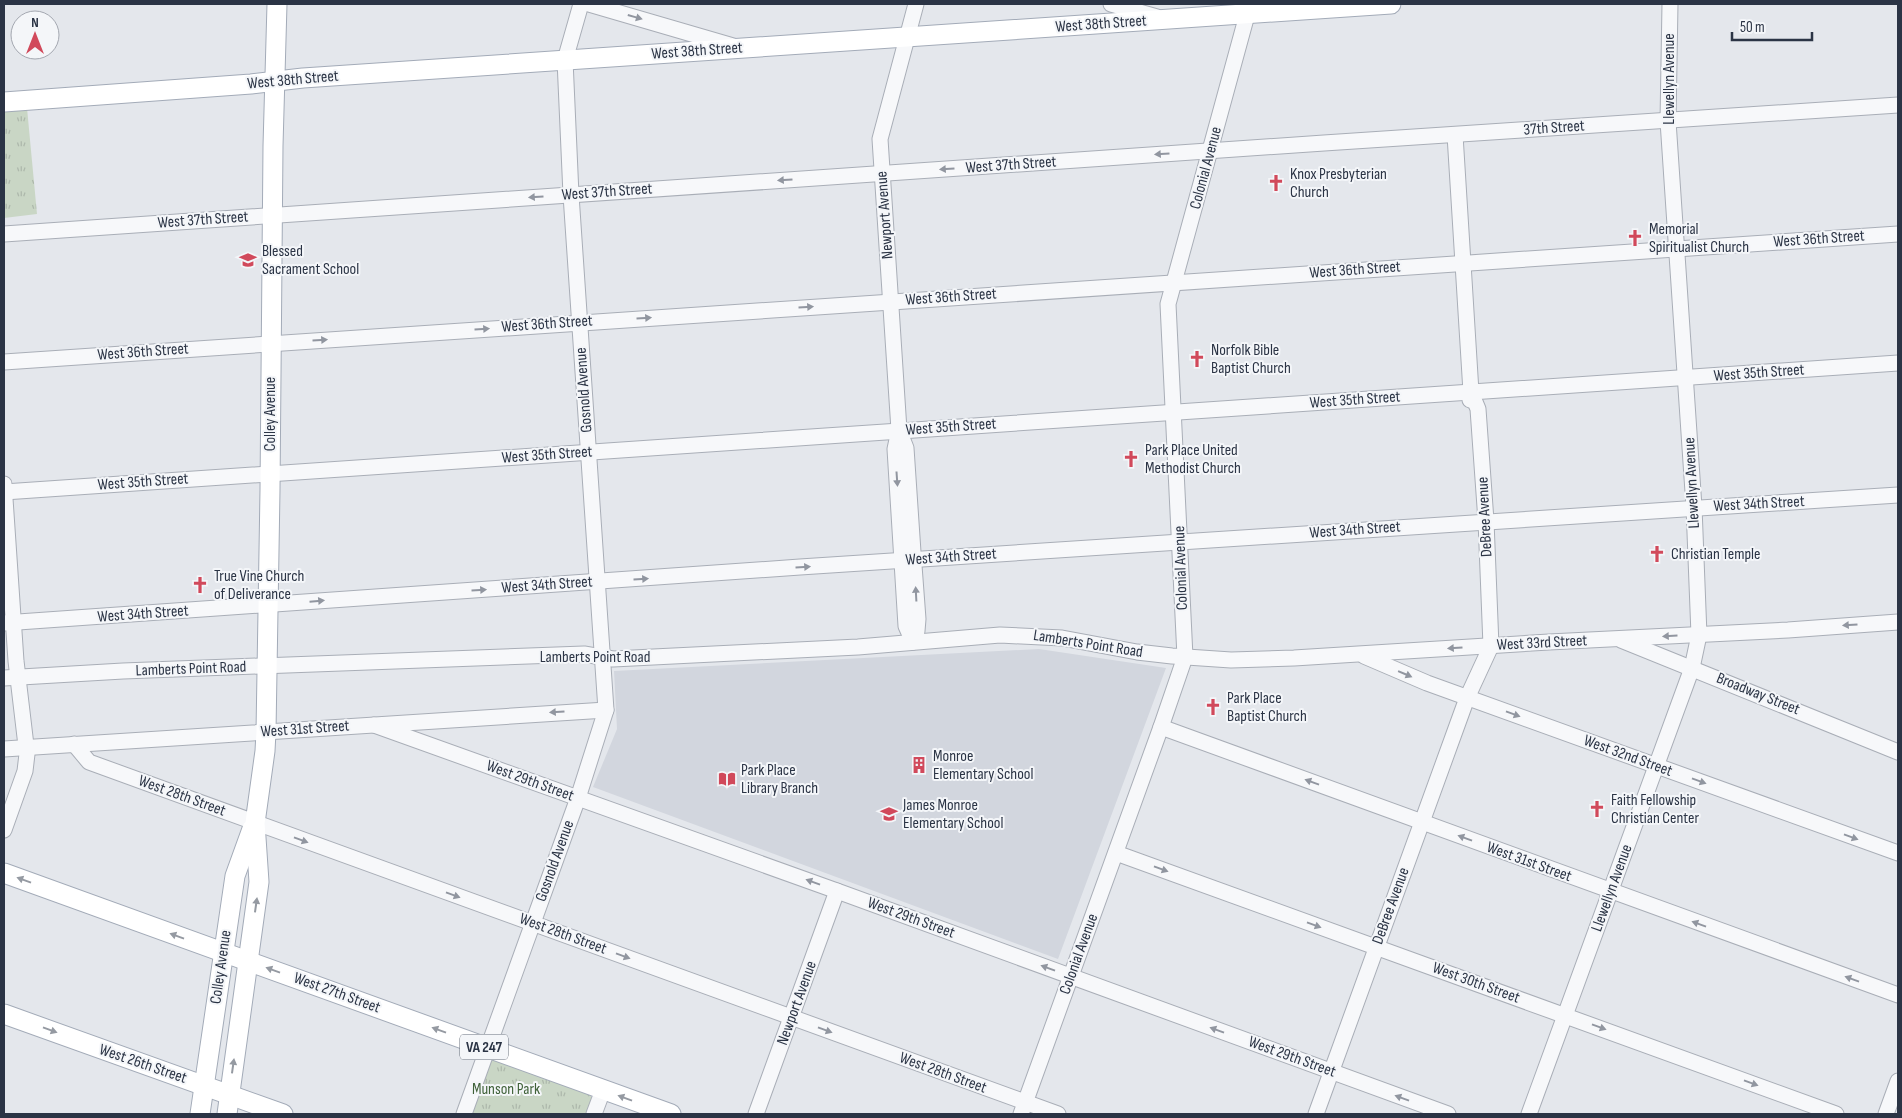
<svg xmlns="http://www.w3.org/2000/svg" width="1902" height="1118" viewBox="0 0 1902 1118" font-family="'Sofia Sans Condensed',sans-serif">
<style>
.built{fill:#d2d6de}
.park{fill:url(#park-tufts)}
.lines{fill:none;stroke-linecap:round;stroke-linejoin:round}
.minor-casing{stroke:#a9aeb7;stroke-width:17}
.major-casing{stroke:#a3abb8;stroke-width:21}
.minor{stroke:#f7f8fa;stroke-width:15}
.major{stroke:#fff;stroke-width:19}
.oneway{fill:#9196a0}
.oneway2{fill:#959aa2}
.labels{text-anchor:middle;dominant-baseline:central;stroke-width:4;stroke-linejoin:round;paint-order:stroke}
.shield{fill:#f4f6f9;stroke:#676e7b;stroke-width:1}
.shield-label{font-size:15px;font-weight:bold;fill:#2b3445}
.street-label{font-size:16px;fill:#2b3445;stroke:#f4f6f9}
.poi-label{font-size:16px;fill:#2b3445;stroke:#f4f6f9;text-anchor:start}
.park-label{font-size:16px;fill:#3f6138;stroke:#f4f6f9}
</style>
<defs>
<pattern id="park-tufts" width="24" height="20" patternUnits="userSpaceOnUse" patternTransform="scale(1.25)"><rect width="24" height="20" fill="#c9d6c5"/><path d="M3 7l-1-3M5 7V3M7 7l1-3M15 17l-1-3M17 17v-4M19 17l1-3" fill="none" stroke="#adb8ab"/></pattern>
</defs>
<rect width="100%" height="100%" fill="#e4e7ec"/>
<path class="built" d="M1039,649L1166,668L1058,959L593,787L617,729L614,671Z"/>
<g class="park">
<path d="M27,108L37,214L4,218V110Z"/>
<path d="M489,1058L590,1094L592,1100L587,1114H469Z"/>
</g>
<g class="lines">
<g class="minor-casing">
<g id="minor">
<path d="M589,4L733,46"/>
<path d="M1111,4L1157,17"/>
<path d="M1455,135L1471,392L1470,400"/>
<path d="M4,234L1324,143L1898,105"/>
<path d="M4,362L1898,234"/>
<path d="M899,430L906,448L913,552L918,619L917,631L913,642"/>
<path d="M4,492L1898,363"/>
<path d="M4,623L800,567L1898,495"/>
<path d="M1621,640L1898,752"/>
<path d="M913,642L906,626L895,449L899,430L880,139L916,4"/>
<path d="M1364,656L1427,683L1898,853"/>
<path d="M4,678L123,671L584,654L613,659L858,647L1000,635L1062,638L1137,652L1172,656L1231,660L1294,658L1549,642L1788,630L1898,622"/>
<path d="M374,725L837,891L1448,1114"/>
<path d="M1161,727L1898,995"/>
<path d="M74,744L89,762L1058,1114"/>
<path d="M4,749L606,710"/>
<path d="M4,830L25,771L27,754L16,661L4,484"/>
<path d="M1116,853L1836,1114"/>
<path d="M464,1114L578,798L606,710L571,195L565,60L581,4"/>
<path d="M594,1114L603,1090"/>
<path d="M756,1114L837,891"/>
<path d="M1021,1114L1161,727L1185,657L1168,304L1250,4"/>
<path d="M1316,1114L1467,698L1491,646L1486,521L1478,409L1471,392"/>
<path d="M1529,1114L1692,668L1699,635L1694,507L1668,121L1670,4"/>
<path d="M1886,1114L1898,1081"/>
</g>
</g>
<g class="major-casing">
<g id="major">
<path d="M4,102L251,84L303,78L1391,4"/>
<path d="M4,873L671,1114"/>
<path d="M4,1014L283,1114"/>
<path d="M200,1114L235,876L252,829"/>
<path d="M227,1114L259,882L255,823L265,751L266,732L270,490L273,146L277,4"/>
</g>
</g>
<use href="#minor" class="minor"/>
<use href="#major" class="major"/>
</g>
<defs><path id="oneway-solid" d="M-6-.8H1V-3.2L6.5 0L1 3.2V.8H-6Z" transform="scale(1.25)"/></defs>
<g class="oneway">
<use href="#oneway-solid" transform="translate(635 17) rotate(16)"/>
<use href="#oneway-solid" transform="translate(1162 154) rotate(176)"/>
<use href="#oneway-solid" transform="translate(947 169) rotate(176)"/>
<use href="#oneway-solid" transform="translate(785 180) rotate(176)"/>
<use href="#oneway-solid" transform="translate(536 197) rotate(176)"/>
<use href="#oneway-solid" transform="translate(806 307) rotate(-4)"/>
<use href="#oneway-solid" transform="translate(644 318) rotate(-4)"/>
<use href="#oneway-solid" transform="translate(482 329) rotate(-4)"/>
<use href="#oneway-solid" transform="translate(320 340) rotate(-4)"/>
<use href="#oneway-solid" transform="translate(897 479) rotate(86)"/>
<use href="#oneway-solid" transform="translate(803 567) rotate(-4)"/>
<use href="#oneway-solid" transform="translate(641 579) rotate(-4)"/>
<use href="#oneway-solid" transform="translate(479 590) rotate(-4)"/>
<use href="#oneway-solid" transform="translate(916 594) rotate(-93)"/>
<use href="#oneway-solid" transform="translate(317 601) rotate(-5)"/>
<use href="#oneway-solid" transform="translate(1850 625) rotate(176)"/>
<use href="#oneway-solid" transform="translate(1670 636) rotate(177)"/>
<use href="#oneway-solid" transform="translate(1455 648) rotate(176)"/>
<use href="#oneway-solid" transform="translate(1405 674) rotate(23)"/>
<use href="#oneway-solid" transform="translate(557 712) rotate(176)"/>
<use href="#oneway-solid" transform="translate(1513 714) rotate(20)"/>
<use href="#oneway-solid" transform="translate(1699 781) rotate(20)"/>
<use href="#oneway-solid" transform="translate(1312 782) rotate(-160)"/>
<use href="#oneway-solid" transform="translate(1851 837) rotate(20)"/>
<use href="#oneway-solid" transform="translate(1465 838) rotate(-160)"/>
<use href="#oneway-solid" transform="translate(301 840) rotate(20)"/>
<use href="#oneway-solid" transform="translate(1161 869) rotate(20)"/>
<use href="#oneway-solid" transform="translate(813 882) rotate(-160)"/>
<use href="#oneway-solid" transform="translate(453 895) rotate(20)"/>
<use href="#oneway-solid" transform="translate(1699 924) rotate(-160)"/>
<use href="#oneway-solid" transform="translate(1314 925) rotate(20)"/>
<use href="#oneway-solid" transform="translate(623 956) rotate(20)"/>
<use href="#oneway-solid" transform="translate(1048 968) rotate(-160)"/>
<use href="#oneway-solid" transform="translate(1852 979) rotate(-160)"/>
<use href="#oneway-solid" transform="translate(1599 1027) rotate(20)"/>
<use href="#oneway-solid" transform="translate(825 1030) rotate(20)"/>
<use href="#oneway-solid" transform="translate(1217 1030) rotate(-160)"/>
<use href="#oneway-solid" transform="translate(1751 1083) rotate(20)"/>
<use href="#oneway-solid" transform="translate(1402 1098) rotate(-160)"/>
</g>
<g class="oneway2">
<use href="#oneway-solid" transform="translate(24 880) rotate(-160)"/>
<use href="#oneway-solid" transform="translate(256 905) rotate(-82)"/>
<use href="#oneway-solid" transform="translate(177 936) rotate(-160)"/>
<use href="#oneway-solid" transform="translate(273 970) rotate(-160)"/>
<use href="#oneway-solid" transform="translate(50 1030) rotate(20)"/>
<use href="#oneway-solid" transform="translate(439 1030) rotate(-160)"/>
<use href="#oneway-solid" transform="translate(233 1066) rotate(-82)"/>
<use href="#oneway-solid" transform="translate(625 1098) rotate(-160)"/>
</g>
<defs>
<g id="church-bare" transform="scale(1.35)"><path d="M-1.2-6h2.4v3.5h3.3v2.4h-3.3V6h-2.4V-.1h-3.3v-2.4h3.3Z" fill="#d1495b" stroke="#f4f6f9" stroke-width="2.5" paint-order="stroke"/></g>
<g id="school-bare" transform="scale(1.35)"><path d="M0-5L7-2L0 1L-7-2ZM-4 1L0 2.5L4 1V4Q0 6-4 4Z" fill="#d1495b" stroke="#f4f6f9" stroke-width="2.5" paint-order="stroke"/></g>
<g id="building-bare" transform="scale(1.35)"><path d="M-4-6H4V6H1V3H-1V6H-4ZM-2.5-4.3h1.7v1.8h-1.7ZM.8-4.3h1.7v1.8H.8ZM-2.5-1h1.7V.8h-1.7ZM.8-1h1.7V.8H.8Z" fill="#d1495b" stroke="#f4f6f9" stroke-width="2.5" paint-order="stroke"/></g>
<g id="library-bare" transform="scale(1.35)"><path d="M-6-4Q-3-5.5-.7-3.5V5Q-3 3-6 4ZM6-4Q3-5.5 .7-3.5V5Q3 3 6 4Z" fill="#d1495b" stroke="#f4f6f9" stroke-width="2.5" paint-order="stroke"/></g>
</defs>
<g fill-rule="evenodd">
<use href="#church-bare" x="1276" y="183"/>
<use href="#church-bare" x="1635" y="238"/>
<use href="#school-bare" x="248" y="260"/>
<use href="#church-bare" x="1197" y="359"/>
<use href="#church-bare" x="1131" y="459"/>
<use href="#church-bare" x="1657" y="554"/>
<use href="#church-bare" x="200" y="585"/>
<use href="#church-bare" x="1213" y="707"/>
<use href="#building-bare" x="919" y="765"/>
<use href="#library-bare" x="727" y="779"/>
<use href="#church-bare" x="1597" y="809"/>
<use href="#school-bare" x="889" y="814"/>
</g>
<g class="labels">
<rect class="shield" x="460" y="1034.5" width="48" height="25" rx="4"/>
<g class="shield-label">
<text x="484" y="1047">VA 247</text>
</g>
<g class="street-label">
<text transform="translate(1101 24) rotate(-4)">West 38th Street</text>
<text transform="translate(697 51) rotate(-4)">West 38th Street</text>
<text transform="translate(1669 79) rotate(-90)">Llewellyn Avenue</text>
<text transform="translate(293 80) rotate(-5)">West 38th Street</text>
<text transform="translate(1554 128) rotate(-4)">37th Street</text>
<text transform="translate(1011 165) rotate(-4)">West 37th Street</text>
<text transform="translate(1206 168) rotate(-75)">Colonial Avenue</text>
<text transform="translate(607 192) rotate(-4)">West 37th Street</text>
<text transform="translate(885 215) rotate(-94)">Newport Avenue</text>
<text transform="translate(203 220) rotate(-4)">West 37th Street</text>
<text transform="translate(1819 239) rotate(-4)">West 36th Street</text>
<text transform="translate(1355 270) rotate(-4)">West 36th Street</text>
<text transform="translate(951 297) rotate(-4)">West 36th Street</text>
<text transform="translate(547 324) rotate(-4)">West 36th Street</text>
<text transform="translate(143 352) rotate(-4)">West 36th Street</text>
<text transform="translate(1759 373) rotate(-4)">West 35th Street</text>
<text transform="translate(584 390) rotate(-94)">Gosnold Avenue</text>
<text transform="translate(1355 400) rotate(-4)">West 35th Street</text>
<text transform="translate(270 414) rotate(-90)">Colley Avenue</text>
<text transform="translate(951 427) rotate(-4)">West 35th Street</text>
<text transform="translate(547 455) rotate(-4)">West 35th Street</text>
<text transform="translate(143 482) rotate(-4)">West 35th Street</text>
<text transform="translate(1692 483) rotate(-93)">Llewellyn Avenue</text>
<text transform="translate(1759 504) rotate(-3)">West 34th Street</text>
<text transform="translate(1485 517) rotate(-93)">DeBree Avenue</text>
<text transform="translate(1355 530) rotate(-4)">West 34th Street</text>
<text transform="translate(951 557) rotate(-4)">West 34th Street</text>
<text transform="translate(1181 568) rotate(-92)">Colonial Avenue</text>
<text transform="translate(547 585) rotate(-4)">West 34th Street</text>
<text transform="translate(143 614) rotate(-4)">West 34th Street</text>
<text transform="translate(1542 643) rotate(-3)">West 33rd Street</text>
<text transform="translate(1088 644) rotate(9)">Lamberts Point Road</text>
<text x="595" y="657">Lamberts Point Road</text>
<text transform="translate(191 669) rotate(-2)">Lamberts Point Road</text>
<text transform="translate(1758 694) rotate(22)">Broadway Street</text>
<text transform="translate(305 729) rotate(-4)">West 31st Street</text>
<text transform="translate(1628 756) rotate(20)">West 32nd Street</text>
<text transform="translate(530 781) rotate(20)">West 29th Street</text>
<text transform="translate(182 796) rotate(20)">West 28th Street</text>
<text transform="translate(555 861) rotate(-70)">Gosnold Avenue</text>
<text transform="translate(1529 862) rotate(20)">West 31st Street</text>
<text transform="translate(1612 888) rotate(-70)">Llewellyn Avenue</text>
<text transform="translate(1391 906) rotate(-70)">DeBree Avenue</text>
<text transform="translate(911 918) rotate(20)">West 29th Street</text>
<text transform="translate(563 934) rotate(20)">West 28th Street</text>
<text transform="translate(1079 954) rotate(-70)">Colonial Avenue</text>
<text transform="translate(221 967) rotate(-82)">Colley Avenue</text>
<text transform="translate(1476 983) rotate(20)">West 30th Street</text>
<text transform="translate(337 993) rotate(20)">West 27th Street</text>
<text transform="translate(797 1003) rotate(-70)">Newport Avenue</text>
<text transform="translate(1292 1057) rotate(20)">West 29th Street</text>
<text transform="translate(143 1064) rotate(19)">West 26th Street</text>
<text transform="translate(943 1073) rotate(20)">West 28th Street</text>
</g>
<g class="poi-label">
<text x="1290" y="174">Knox Presbyterian<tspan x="1290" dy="18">Church</tspan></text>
<text x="1649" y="229">Memorial<tspan x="1649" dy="18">Spiritualist Church</tspan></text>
<text x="262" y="251">Blessed<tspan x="262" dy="18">Sacrament School</tspan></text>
<text x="1211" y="350">Norfolk Bible<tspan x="1211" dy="18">Baptist Church</tspan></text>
<text x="1145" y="450">Park Place United<tspan x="1145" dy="18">Methodist Church</tspan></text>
<text x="1671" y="554">Christian Temple</text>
<text x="214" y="576">True Vine Church<tspan x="214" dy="18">of Deliverance</tspan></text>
<text x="1227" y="698">Park Place<tspan x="1227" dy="18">Baptist Church</tspan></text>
<text x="933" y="756">Monroe<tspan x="933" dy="18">Elementary School</tspan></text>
<text x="741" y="770">Park Place<tspan x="741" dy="18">Library Branch</tspan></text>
<text x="1611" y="800">Faith Fellowship<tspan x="1611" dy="18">Christian Center</tspan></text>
<text x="903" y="805">James Monroe<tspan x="903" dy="18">Elementary School</tspan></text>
</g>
<g class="park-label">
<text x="506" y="1089">Munson Park</text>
</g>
</g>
<rect width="1902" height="1118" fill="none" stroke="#2b3445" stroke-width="10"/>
<g transform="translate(35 35)"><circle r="24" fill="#f4f6f9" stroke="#a4a8b1"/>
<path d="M0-4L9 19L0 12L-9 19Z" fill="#d1495b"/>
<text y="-8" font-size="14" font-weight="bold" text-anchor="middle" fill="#2b3445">N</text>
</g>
<path d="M1732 32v8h80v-8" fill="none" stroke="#2b3445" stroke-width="2.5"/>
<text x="1740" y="32" font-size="15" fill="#2b3445" stroke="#f4f6f9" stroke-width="4" paint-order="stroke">50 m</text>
</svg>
